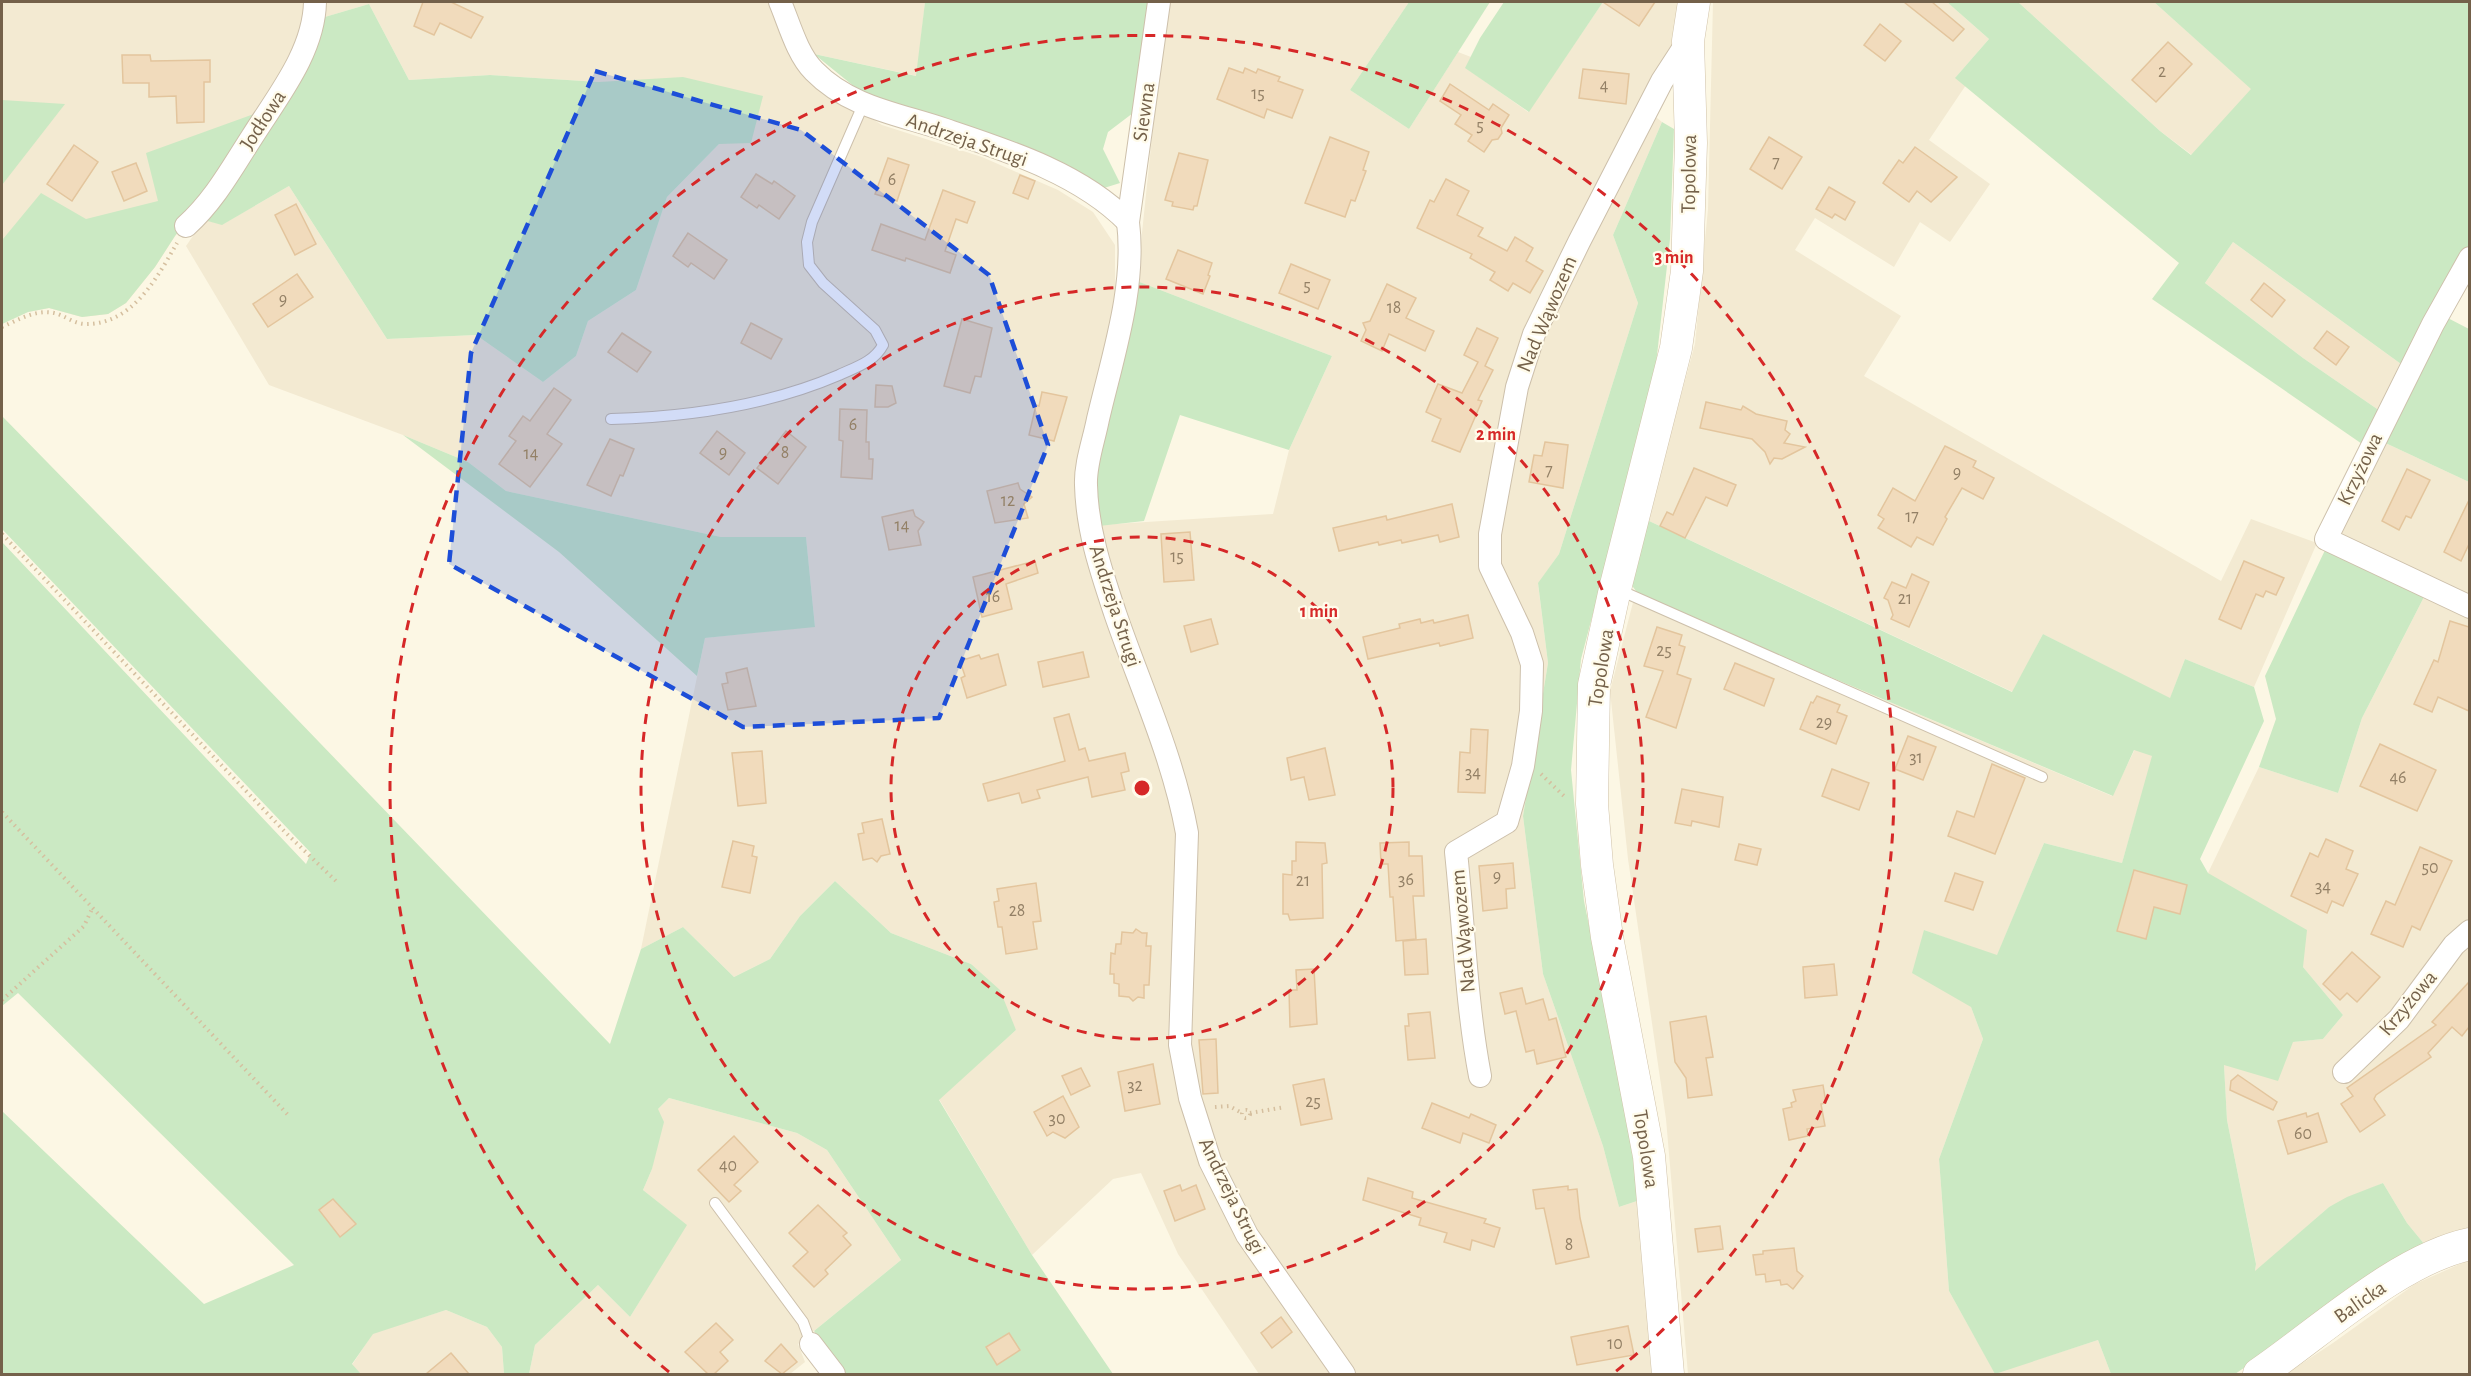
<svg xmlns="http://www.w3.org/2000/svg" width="2471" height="1376" viewBox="0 0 2471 1376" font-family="'Alegreya Sans',sans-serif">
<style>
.residential{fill:#f3ead2}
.green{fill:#cbe9c3}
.building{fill:#f1dbbc;stroke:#e3c59d;stroke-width:1.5}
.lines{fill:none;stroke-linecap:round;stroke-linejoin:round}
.lane-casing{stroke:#cdc0ab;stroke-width:12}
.street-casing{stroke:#cdc0ab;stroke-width:24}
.secondary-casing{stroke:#d0c2a8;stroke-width:33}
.path{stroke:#d5bf9f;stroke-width:4;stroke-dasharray:1.5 4.5;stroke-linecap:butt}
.lane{stroke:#fff;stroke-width:10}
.street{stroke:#fff;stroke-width:22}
.secondary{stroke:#fff;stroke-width:32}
.marked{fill:#1d4ed8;fill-opacity:0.2;stroke:#1d4ed8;stroke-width:4.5;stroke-dasharray:12 8;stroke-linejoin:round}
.ring{fill:none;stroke:#d62828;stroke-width:3;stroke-dasharray:10 8}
.labels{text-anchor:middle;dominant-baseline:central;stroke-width:4.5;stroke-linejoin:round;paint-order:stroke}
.number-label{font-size:18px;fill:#938066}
.street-label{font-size:21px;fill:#74614a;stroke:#fffbea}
.centre{fill:#d62828;stroke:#fffbea;stroke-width:3}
.ring-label{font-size:18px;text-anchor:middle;font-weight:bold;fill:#d62828;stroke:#fffbea;stroke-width:4.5;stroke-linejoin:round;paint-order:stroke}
</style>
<rect width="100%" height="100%" fill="#fcf7e4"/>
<g class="residential">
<path d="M2,2H308L298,51L216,183L175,236L155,267L126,303L108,314L82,317L49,308L28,312L2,324Z"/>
<path d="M318,2H771L848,104L882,125L982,157L1058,190L1093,212L1115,245V306L1099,525L1273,514L1289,450L1332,356L1137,281L1166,2H1409L1350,90L1409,129L1458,52L1471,57L1466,68L1528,112L1603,2H1686L1673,55L1641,105L1662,122L1613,235L1638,303L1559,554L1538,584L1548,663L1523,816L1543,974L1603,1146L1619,1207L1640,1200L1653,1374H1259L1178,1254L1141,1173L1113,1179L1032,1255L939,1099L1016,1030L971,964L891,933L835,881L800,916L770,959L734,977L683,927L641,949L705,638L815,626L806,537H721L506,491L468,462L403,435L269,385L186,246L204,220L223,224L289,186L387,339L476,335L543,382L576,356L588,321L636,290L667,197L719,144L599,82L490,75L409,80L369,4L318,19Z"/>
<path d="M789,2H925L917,76L814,54Z"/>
<path d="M1713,2H1947L1989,39L1956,77L1966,85L1929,140L1990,184L1950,242L1920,222L1894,267L1815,218L1795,250L1901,316L1864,376L2221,581L2251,519L2317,543L2254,687L2185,659L2170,699L2043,634L2013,692L1647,520L1695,344L1708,209Z"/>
<path d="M2018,2H2154L2252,89L2192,155L2160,131Z"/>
<path d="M2233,242L2401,364L2380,411L2303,358L2205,283Z"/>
<path d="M2379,440L2469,482V601L2345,541L2339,524Z"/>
<path d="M1636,591L1659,605L2112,796L2135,749L2153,756L2122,863L2044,843L1997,956L1924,930L1971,1007L1983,1039L1939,1159L1949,1291L1995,1373L2098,1340L2111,1374H1688L1666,1119L1628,859L1610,691Z"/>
<path d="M2425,595L2469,615V1228L2425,1245L2407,1223L2383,1183L2329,1207L2255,1272L2256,1263L2227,1120L2224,1065L2293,1042L2323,1039L2343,1015L2303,967L2208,873L2259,767L2338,793L2362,718Z"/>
<path d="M669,1098L797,1133L827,1150L901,1260L798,1344L805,1362L790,1374H529L535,1345L598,1285L630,1317L686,1225L643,1190L652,1169L658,1109Z"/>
<path d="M2469,1260V1374H2286L2333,1343L2415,1284Z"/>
<path d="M446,1310L487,1327L502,1347L504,1374H361L352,1365L373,1333Z"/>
</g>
<g class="green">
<path d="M925,2H1151L1133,113L1108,132L1103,149L1120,183L1104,188L861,92L814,54L916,76Z"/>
<path d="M1409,2H1490L1409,129L1350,90Z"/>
<path d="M1504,2H1603L1529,112L1465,68L1480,38Z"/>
<path d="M1947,2H2018L2160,131L2191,155L2251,89L2154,2H2469V248L2401,364L2233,242L2205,283L2303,358L2380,411L2365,446L2152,299L2179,263L1955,78L1989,39Z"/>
<path d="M369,4L409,80L490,75L599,82L683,77L763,96L751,143L719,144L667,197L636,290L588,321L576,356L543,382L476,335L387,339L289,186L222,225L204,220L318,19Z"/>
<path d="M2,100L65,104L2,185Z"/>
<path d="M257,113L216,183L175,236L155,267L126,303L108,314L82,317L49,308L28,312L2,324V235L3,239L41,193L86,219L158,201L146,153Z"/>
<path d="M1662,122L1674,129L1670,239L1654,382L1581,659L1571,770L1584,901L1617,1063L1640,1200L1619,1207L1603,1146L1543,974L1523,816L1548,663L1538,583L1559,554L1638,303L1613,235Z"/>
<path d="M1137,281L1332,356L1289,450L1180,415L1144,521L1099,526L1095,474Z"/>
<path d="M2442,315L2469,329V482L2379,440Z"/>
<path d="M2,416L188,606L610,1044L641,949L683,927L734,977L770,959L800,916L835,881L891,933L971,964L1000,990L1016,1030L939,1100L1032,1255L1113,1374H845L814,1331L901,1260L827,1150L797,1133L669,1098L658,1109L664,1122L652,1169L643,1190L687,1225L630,1317L598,1285L535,1345L529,1374H504L502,1347L487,1327L446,1310L373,1334L352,1364L361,1374H2V1111L204,1304L294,1265L18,993L2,1006V542L306,864L311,853L2,529Z"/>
<path d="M403,435L468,462L506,491L721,537H806L815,627L705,638L697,676L559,552Z"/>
<path d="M1647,520L2012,692L2043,634L2170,698L2185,659L2254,687L2264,721L2200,859L2208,873L2307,930L2303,967L2343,1015L2323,1039L2293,1042L2278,1081L2224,1065L2227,1120L2256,1264L2255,1271L2329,1207L2347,1197L2383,1183L2407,1223L2425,1245L2235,1374H2111L2098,1340L1995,1374L1949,1291L1939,1159L1983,1039L1971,1007L1912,973L1924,930L1997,955L2044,843L2122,863L2152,756L2134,750L2113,796L1659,605L1636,591L1630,583Z"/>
<path d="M2327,546L2425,595L2362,718L2338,793L2259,767L2276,719L2265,676Z"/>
</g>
<g class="building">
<path d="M423,2H451L483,17L471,38L440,23L434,35L414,26Z"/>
<path d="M1603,2H1655L1639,26Z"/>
<path d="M1904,2H1932L1964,29L1953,41Z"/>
<path d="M1880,24L1901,41L1885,61L1864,45Z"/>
<path d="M2168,42L2192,64L2156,102L2132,80Z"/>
<path d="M122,55H150L151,61L210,60V82H204V122L177,123L176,96L149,97V83H123Z"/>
<path d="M1229,68L1243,73L1245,68L1256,73L1258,69L1280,77L1278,81L1303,90L1292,118L1267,109L1264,118L1217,99Z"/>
<path d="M1583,69L1629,74L1626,104L1579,98Z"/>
<path d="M1450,84L1489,110L1493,104L1509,115L1501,128L1502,133L1498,139L1492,140L1484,152L1468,141L1472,135L1455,124L1461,115L1440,101Z"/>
<path d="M1330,137L1369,152L1363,170L1366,171L1355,201L1351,200L1345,217L1305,203Z"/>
<path d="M1769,137L1802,157L1782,189L1750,169Z"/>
<path d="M74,145L98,162L72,201L47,184Z"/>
<path d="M1915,147L1957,177L1931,202L1917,191L1909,202L1883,183L1899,160L1903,163Z"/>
<path d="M1179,153L1208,160L1197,206H1194L1193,210L1172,206L1173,202L1165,200Z"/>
<path d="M888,158L909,165L897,201L875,194Z"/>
<path d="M136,163L147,191L124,201L112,172Z"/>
<path d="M756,174L772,184L774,181L795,196L779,219L759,205L757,208L741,197Z"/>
<path d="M1020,175L1035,181L1028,199L1013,193Z"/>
<path d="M1446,179L1469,191L1457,215L1483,228L1478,236L1507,251L1515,237L1533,248L1526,261L1543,271L1530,293L1513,283L1508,291L1490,280L1495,272L1470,258L1472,254L1417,228L1430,200L1434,202Z"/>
<path d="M1829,187L1855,202L1845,220L1835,214L1832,218L1816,209Z"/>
<path d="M943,190L975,202L967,223L956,219L945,251L956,255L950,273L906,258L905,261L872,250L881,224L925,240Z"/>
<path d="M296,204L316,244L295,255L275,215Z"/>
<path d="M688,233L727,260L714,279L691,263L688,267L673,256Z"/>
<path d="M1178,250L1212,263L1208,275L1210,276L1203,294L1166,279Z"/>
<path d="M1291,264L1330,280L1318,309L1279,293Z"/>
<path d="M297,274L313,297L268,327L253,304Z"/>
<path d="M2264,283L2285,300L2272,317L2251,300Z"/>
<path d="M1387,284L1416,298L1406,318L1434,331L1425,351L1389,334L1382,351L1361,341L1366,330L1363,323L1370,321Z"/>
<path d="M962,319L992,328L981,377L975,376L970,393L944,386Z"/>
<path d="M751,323L782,339L771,359L741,343Z"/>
<path d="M1477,328L1498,338L1485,366L1493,370L1478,400L1482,401L1460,452L1432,441L1441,419L1426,412L1438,384L1462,393L1478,362L1464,355Z"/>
<path d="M2327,331L2349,347L2336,365L2314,348Z"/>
<path d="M622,333L651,352L637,372L608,352Z"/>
<path d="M876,385L892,386L896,403L888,407H875Z"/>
<path d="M554,388L571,400L547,434L562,444L530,487L499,464L516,441L509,436L523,416L530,421Z"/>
<path d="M1042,392L1067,397L1054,441L1029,435L1036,405L1039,406Z"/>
<path d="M1706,402L1741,410L1743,406L1756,414L1787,421L1785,430L1790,434L1784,443L1805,447L1782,459L1774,458L1770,464L1765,452L1752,439L1700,428Z"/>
<path d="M840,409L867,410L866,442H869V459H873L872,479L841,477L843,441L839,440Z"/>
<path d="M717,431L745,453L729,475L700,453Z"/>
<path d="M786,431L806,447L778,484L757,468Z"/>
<path d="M610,439L634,449L623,476L620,475L611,496L587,485Z"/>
<path d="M1545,442L1568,445L1563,488L1529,482L1534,455L1542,456Z"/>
<path d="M1945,446L1976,461L1973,467L1994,478L1983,499L1962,488L1945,517L1947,519L1933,545L1917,537L1911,547L1878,528L1884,519L1878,515L1893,488L1915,501Z"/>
<path d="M1694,468L1736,485L1727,506L1706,497L1685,538L1660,526L1667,512L1673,515Z"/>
<path d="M2407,469L2430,480L2411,518L2406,516L2399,530L2382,521Z"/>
<path d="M1018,483L1020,489L1032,497L1024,504L1028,518L995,523L987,491Z"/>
<path d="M2469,500V544L2461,561L2444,552Z"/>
<path d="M1452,504L1459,537L1440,542L1438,535L1402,543L1401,540L1379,545L1378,542L1339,551L1333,528L1386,516L1387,520Z"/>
<path d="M913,510L915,516L924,522L918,531L921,545L889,550L882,517Z"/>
<path d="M1190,532L1194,580L1164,582L1161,534Z"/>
<path d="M1035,561L1038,573L1006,584L1012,609L982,617L973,577Z"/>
<path d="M2244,561L2284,578L2276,595L2266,591L2263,597L2256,594L2241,629L2219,619Z"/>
<path d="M1912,574L1929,582L1909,627L1891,619L1893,615L1888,600L1884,598L1892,582L1906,588Z"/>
<path d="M1468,615L1473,638L1440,646L1439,643L1368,659L1363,637L1400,628L1399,624L1420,619L1421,623L1433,620L1434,623Z"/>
<path d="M1211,619L1218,644L1191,652L1184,626Z"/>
<path d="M2450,621L2469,627V711L2438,697L2432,712L2414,704L2434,660L2438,662Z"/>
<path d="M1657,627L1682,635L1679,645L1685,647L1677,674L1691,679L1676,728L1646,717L1663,671L1644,666Z"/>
<path d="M1083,652L1089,677L1043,687L1038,662Z"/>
<path d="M998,654L1006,685L967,698L961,678L965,676L960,661L979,655L981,659Z"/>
<path d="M1735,663L1774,679L1764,706L1724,689Z"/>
<path d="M747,668L756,706L728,710L722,684L728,683L726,673Z"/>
<path d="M1817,696L1840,705L1837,712L1847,716L1836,744L1800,729L1811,702L1813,703Z"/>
<path d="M1069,714L1079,750L1085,748L1089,761L1125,753L1129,771L1121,773L1125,790L1092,797L1088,777L1037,790L1040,798L1022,803L1019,793L988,801L983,784L1065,761L1054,718Z"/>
<path d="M1471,729L1488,730L1485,793L1458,792L1460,752L1470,753Z"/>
<path d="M1908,736L1936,747L1923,780L1895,769Z"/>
<path d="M2380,744L2436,770L2417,811L2360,786Z"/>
<path d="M1325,748L1335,795L1309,800L1304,777L1291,780L1287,758Z"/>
<path d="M762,751L766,803L738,806L732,753Z"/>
<path d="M1992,764L2025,778L1995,854L1948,836L1957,811L1974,817Z"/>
<path d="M1832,769L1869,783L1859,810L1822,796Z"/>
<path d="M1682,789L1723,797L1719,827L1692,821L1691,826L1675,823Z"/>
<path d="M882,819L890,854L881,856L877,862L872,858L863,860L858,834L864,833L862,823Z"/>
<path d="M2326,839L2353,851L2346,869L2358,874L2343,906L2332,901L2327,913L2291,896L2310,853L2318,857Z"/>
<path d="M733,841L754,846L752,856L757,857L750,893L722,887Z"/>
<path d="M1296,842L1325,843L1327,863L1322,864L1323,918L1290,920L1288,914H1283V874L1292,875V861H1296Z"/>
<path d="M1409,842V856H1422L1424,896H1413L1416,939L1396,941L1393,897H1390L1388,864H1381L1380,843Z"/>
<path d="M1739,844L1761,849L1757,865L1735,860Z"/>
<path d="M2420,847L2452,861L2420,930L2412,926L2403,947L2371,934L2386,901L2395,905Z"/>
<path d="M1513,863L1515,888L1506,889L1507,908L1483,911L1479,866Z"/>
<path d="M2134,870L2187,885L2180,914L2154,907L2146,939L2117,931Z"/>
<path d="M1955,873L1983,882L1973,910L1945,901Z"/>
<path d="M1036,883L1041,921L1033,922L1037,949L1006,954L1002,927H998L994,902L999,901L997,889Z"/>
<path d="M1136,929L1142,933H1147L1146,946H1151L1149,985H1144V998L1138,997L1133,1001L1129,997L1119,996V984L1114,983V974H1110L1111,953L1115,954L1116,944H1121L1122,932L1133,933Z"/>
<path d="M1426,939L1428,974L1405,975L1403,941Z"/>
<path d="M2352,952L2380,977L2357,1002L2347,993L2340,1000L2323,984Z"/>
<path d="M1834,964L1837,995L1805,998L1803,967Z"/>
<path d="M1314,969L1317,1024L1290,1027L1289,990H1297L1296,970Z"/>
<path d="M2469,982V1027L2462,1036L2452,1027L2428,1053L2431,1057L2376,1095L2374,1099L2385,1115L2360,1132L2341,1104L2353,1096L2347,1088L2436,1025L2432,1022Z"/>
<path d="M1522,988L1526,1004L1543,999L1549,1020L1556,1018L1566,1057L1537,1064L1534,1050L1526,1052L1516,1011L1505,1014L1500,993Z"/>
<path d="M1430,1012L1435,1058L1408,1060L1405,1026H1409L1408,1014Z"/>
<path d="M1706,1016L1713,1057L1706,1058L1712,1095L1688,1098L1686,1078L1675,1062L1670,1022Z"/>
<path d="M1216,1039L1218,1093L1203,1094L1199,1040Z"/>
<path d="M1153,1064L1160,1104L1125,1111L1118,1072Z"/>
<path d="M1081,1068L1090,1086L1071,1095L1062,1076Z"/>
<path d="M2238,1075L2277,1102L2273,1110L2230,1090L2231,1081Z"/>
<path d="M1324,1079L1332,1119L1301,1125L1293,1085Z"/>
<path d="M1823,1085L1826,1103L1821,1104L1825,1126L1807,1129L1808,1136L1789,1140L1783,1109L1792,1107L1791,1103L1796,1101L1793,1090Z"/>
<path d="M1063,1096L1079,1127L1065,1138L1053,1132L1047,1136L1034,1112Z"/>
<path d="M1432,1103L1469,1118L1471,1114L1496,1125L1489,1143L1463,1133L1460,1143L1422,1128Z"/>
<path d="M2306,1113L2307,1117L2318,1113L2327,1142L2288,1154L2278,1121Z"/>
<path d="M734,1136L758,1162L734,1185L741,1191L729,1202L698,1170Z"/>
<path d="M1368,1178L1413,1192L1412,1198L1486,1219L1484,1223L1500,1228L1494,1247L1472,1240L1470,1250L1444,1242L1447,1233L1419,1225L1421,1218L1363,1200Z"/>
<path d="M1180,1185L1182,1191L1196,1185L1205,1209L1175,1221L1164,1191Z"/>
<path d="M1568,1186V1190L1577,1189L1580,1218L1589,1257L1556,1264L1544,1208L1536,1209L1533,1190Z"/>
<path d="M333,1199L356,1224L340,1237L319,1210Z"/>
<path d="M818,1205L847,1233L843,1236L851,1245L825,1270L828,1274L814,1287L793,1266L808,1252L789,1233Z"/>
<path d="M1720,1226L1723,1249L1698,1252L1695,1229Z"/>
<path d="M1794,1248L1797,1271L1803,1276L1793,1289L1787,1284L1781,1285L1780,1280L1766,1282L1765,1274L1756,1275L1753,1255L1763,1254V1251Z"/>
<path d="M1281,1317L1292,1332L1272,1348L1261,1333Z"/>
<path d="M716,1323L733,1340L720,1352L728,1361L714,1374H708L685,1352Z"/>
<path d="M1628,1326L1634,1355L1577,1365L1571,1337Z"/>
<path d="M1009,1333L1020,1350L997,1365L986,1347Z"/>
<path d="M781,1344L797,1362L782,1374L765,1361Z"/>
<path d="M451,1353L469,1374H426Z"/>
</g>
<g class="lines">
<g class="lane-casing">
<g id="lane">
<path d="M611,419C688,417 767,406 839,375C856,367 874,362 883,345L875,330L823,283L809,265L807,242L812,222L863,105"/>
<path d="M1617,589L2042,777"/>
<path d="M715,1203L803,1322L811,1344"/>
</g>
</g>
<g class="street-casing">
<g id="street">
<path d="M780,2C789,23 797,54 814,71C850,108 900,114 946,130C1009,151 1081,174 1128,222"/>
<path d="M1159,2L1128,222C1136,287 1113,355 1098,419C1094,440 1085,464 1086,485C1087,530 1101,571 1115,613C1140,686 1173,756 1187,833L1180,1045L1190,1098L1210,1161L1247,1235L1344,1374"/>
<path d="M186,226C214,201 232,168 252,137C277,97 314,52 315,2"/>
<path d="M2470,258L2433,324L2326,539L2470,607"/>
<path d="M2344,1072L2399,1019L2454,945L2470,931"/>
<path d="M1480,1076C1466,1002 1464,927 1456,852L1507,822L1523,766L1531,711L1532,664L1522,633L1490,566V534L1517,387L1534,334L1579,242L1662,81L1688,41"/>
<path d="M811,1344L834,1374"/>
</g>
</g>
<g class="secondary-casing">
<g id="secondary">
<path d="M1668,1374L1649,1156L1607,937L1597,865L1592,804L1594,685L1615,589L1676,348L1687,271L1691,143L1688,41L1694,2"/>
<path d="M2259,1374C2319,1333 2399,1259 2470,1244"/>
</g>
</g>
<g class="path">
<path d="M2,327C18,320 36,309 54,313C64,315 74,324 85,324C132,325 157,278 177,243"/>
<path d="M2,534L286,833L339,884"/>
<path d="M1541,774L1566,798"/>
<path d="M2,812L290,1117"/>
<path d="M2,1000L84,926L93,907"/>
<path d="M1215,1107L1229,1106L1242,1113"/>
<circle cx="1246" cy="1114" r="4"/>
<path d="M1250,1113L1285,1107"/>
</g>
<use href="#lane" class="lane"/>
<use href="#street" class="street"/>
<use href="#secondary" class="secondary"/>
</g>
<path class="marked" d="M595,71L801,130L989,275L1048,445L939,718L743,727L449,564L471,353Z"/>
<g class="ring">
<circle cx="1142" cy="788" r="251"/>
<circle cx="1142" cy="788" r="501"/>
<path d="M669 1372A752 752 0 1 1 1615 1372"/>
</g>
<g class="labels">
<g class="number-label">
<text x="2162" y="72">2</text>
<text x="1604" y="86">4</text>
<text x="1258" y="94">15</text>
<text x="1480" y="126">5</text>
<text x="1776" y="163">7</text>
<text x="892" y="180">6</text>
<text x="1307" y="286">5</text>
<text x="283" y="300">9</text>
<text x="1394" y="308">18</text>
<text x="853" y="425">6</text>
<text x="723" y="453">9</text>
<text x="785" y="453">8</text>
<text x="531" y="454">14</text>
<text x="1549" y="471">7</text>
<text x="1957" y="473">9</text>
<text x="1008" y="501">12</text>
<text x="1912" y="517">17</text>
<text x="902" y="526">14</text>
<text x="1177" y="557">15</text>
<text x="993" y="597">16</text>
<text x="1905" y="599">21</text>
<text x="1664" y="651">25</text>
<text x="1824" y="723">29</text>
<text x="1916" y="758">31</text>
<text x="1473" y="773">34</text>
<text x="2398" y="778">46</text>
<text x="2430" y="868">50</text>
<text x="1497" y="877">9</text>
<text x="1406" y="880">36</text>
<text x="1303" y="881">21</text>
<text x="2323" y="887">34</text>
<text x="1017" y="911">28</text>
<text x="1135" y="1086">32</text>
<text x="1313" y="1102">25</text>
<text x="1057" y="1119">30</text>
<text x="2303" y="1134">60</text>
<text x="728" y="1166">40</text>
<text x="1569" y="1245">8</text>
<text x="1615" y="1344">10</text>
</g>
<g class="street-label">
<text transform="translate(1144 112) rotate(-82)">Siewna</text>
<text transform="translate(263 120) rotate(-57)">Jodłowa</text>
<text transform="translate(967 140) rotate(19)">Andrzeja Strugi</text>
<text transform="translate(1689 174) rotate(-89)">Topolowa</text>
<text transform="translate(1547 314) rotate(-67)">Nad Wąwozem</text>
<text transform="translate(2360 469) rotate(-64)">Krzyżowa</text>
<text transform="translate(1115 606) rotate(72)">Andrzeja Strugi</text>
<text transform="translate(1601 668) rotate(-81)">Topolowa</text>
<text transform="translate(1463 931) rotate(-95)">Nad Wąwozem</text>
<text transform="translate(2408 1003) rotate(-50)">Krzyżowa</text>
<text transform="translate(1646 1149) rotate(81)">Topolowa</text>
<text transform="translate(1232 1196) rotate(64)">Andrzeja Strugi</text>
<text transform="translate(2360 1302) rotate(-35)">Balicka</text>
</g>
</g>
<circle cx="1142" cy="788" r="9" class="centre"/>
<g class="ring-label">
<text x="1674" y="263">3 min</text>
<text x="1496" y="440">2 min</text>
<text x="1319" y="617">1 min</text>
</g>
<rect width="2471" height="1376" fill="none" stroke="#74614a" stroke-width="6"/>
</svg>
